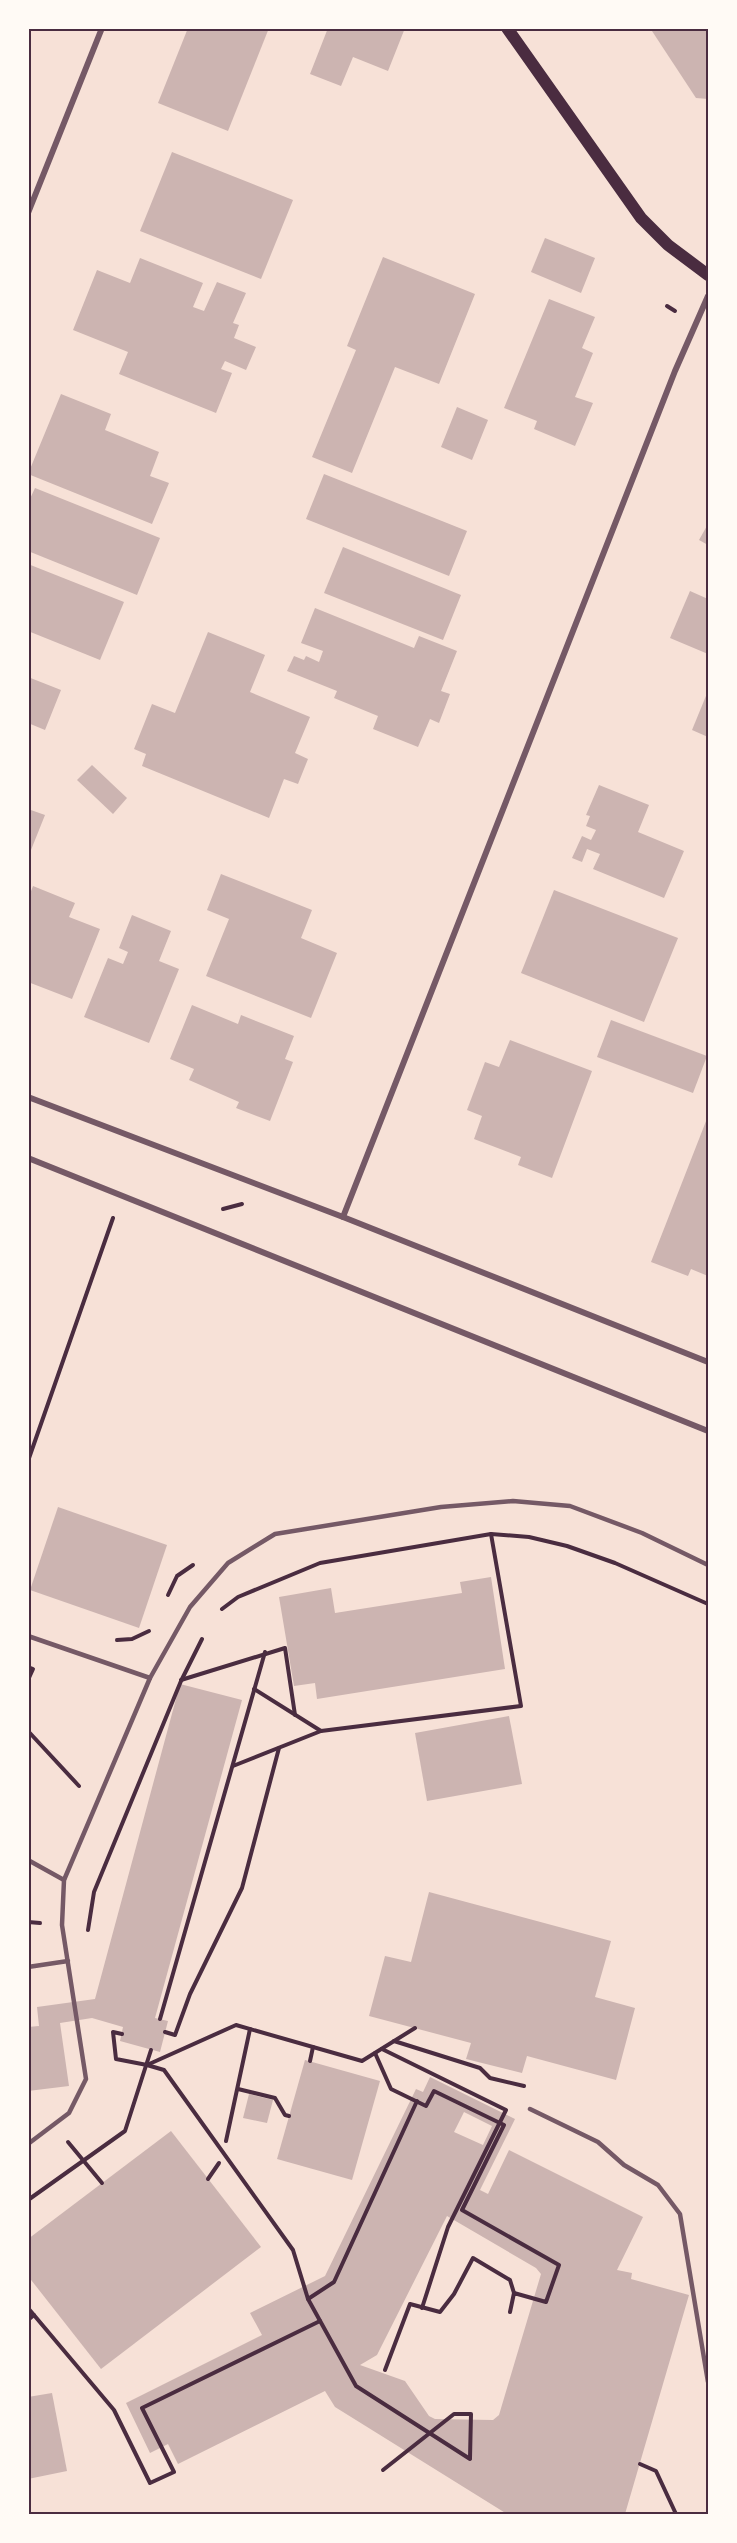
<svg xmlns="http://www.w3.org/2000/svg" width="737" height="2543" viewBox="0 0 737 2543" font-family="'Roboto Condensed',sans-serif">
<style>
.building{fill:#ccb4b1;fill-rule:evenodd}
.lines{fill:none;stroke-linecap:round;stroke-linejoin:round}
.path{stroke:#4a2c40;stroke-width:4}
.service{stroke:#755966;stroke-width:4.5}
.minor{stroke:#755966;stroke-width:6}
.secondary{stroke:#4a2c40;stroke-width:12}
.neatline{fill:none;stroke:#4a2c40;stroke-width:2}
</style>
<rect width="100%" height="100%" fill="#f7e1d7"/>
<g class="building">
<path d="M188,28H269L228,131L158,103Z"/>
<path d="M328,28H405L388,71L353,57L341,86L310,74Z"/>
<path d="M650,28H708V99L696,98Z"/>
<path d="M172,152L293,200L261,279L140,231Z"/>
<path d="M545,238L595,258L581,293L531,272Z"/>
<path d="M383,257L475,294L439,384L395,367L352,473L312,457L356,350L347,346Z"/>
<path d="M140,258L203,283L193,307L204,311L217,282L246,293L233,323L239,325L234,338L256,347L246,370L225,361L221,369L232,373L216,413L119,374L128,352L73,330L97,270L130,283Z"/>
<path d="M549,299L595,317L582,348L593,353L575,397L593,403L575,446L534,429L537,421L504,408Z"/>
<path d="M61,394L111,414L105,430L159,452L150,476L169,483L152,524L28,474Z"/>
<path d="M457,407L488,420L472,460L441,447Z"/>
<path d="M324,474L467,531L449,576L306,519Z"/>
<path d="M35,488L160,538L137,595L28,551V503Z"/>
<path d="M708,524V545L699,540Z"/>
<path d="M343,547L461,595L443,640L324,593Z"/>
<path d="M28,564L124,602L100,660L28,631Z"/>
<path d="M690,591L708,599V654L670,638Z"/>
<path d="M315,608L414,648L419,636L457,651L441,691L450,694L439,723L430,719L418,747L373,729L378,716L334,698L337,691L287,671L294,656L304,660L306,656L319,662L323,651L301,643Z"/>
<path d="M208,632L265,655L250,692L310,717L295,753L308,759L298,784L284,779L269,818L142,766L146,754L134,749L152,704L175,713Z"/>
<path d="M28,677L61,690L45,730L28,723Z"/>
<path d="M708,691V737L692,730Z"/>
<path d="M92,765L127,798L113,814L77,780Z"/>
<path d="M599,785L649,805L638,832L684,851L664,898L593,869L600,854L587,849L582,862L572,858L582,836L591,840L596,830L586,826L590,816L586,815Z"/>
<path d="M28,809L45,815L29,855H28Z"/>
<path d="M221,874L312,910L301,938L337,953L311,1018L206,976L229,919L207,910Z"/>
<path d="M33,886L75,903L69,917L100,929L72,999L28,982V899Z"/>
<path d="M554,890L678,938L644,1022L521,973Z"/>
<path d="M132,915L171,931L159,961L179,969L149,1043L84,1017L108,958L123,964L128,952L119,948Z"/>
<path d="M192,1005L238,1024L241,1015L294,1036L285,1059L293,1062L270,1121L236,1108L239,1102L189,1080L194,1069L170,1059Z"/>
<path d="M611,1020L707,1056L693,1093L597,1057Z"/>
<path d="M510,1040L592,1071L552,1178L518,1165L521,1157L474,1139L482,1116L467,1110L485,1062L499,1067Z"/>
<path d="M708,1116V1276L691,1269L688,1276L651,1262Z"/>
<path d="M58,1507L167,1545L139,1628L30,1590Z"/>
<path d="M491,1577L505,1669L317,1699L315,1683L294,1686L279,1597L331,1588L335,1613L462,1593L460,1582Z"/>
<path d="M180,1684L242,1700L155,2018L168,2021L160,2052L120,2041L123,2027L92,2018L60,2023L69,2086L28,2091V2027L39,2026L37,2007L95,1999Z"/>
<path d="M509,1716L522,1784L427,1801L415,1733Z"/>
<path d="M429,1892L611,1941L595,1997L635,2008L616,2080L527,2056L522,2073L466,2059L471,2043L369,2016L385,1956L411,1962Z"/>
<path d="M305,2060L380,2081L352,2180L277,2159Z"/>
<path d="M430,2077L515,2119L480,2190L488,2194L509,2150L643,2217L617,2270L632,2273L631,2279L689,2295L625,2514H507L335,2407L325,2391L178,2464L168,2444L150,2453L126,2403L262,2335L250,2313L325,2276L416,2089L423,2092ZM464,2112L492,2126L483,2145L454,2132ZM447,2216L536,2268L541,2274L499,2415L493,2420L435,2419L429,2416L405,2381L360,2365L377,2355Z"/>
<path d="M249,2094L273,2100L267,2123L243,2118Z"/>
<path d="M171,2131L261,2247L101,2369L28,2276V2239Z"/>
<path d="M52,2393L67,2471L28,2479V2397Z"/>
</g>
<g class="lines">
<g class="path">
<path d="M667,306L675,311"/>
<path d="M223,1209L242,1204"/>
<path d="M28,1461L113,1218"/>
<path d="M168,1595L177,1576L193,1565"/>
<path d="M222,1609L238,1597L320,1563L491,1534L529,1537L567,1546L615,1563L708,1604"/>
<path d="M117,1640L132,1639L149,1631"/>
<path d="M28,1667L33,1669L28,1680"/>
<path d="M181,1680L285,1648L295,1715"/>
<path d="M254,1689L321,1731"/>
<path d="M28,1731L79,1786"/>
<path d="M233,1766L321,1731L521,1706L491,1534"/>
<path d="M28,1922L40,1923"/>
<path d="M88,1930L94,1892L181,1681L202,1639"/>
<path d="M160,2019L265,1652"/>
<path d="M165,2032L175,2035L190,1994L242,1888L279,1748"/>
<path d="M122,2034L113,2032L116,2059L147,2065L236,2025L362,2061L415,2028"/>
<path d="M394,2041L480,2068L490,2078L524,2086"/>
<path d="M382,2049L506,2110L448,2227L422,2308"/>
<path d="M375,2053L391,2089L426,2106L434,2091L504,2125L462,2210L559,2265L546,2302L514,2293L510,2312"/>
<path d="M310,2061L313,2047"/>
<path d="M147,2065L164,2070L293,2250L308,2299L356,2386L470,2459"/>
<path d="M238,2089L275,2098L285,2115L289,2116"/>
<path d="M226,2141L250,2029"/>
<path d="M68,2142L102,2183"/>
<path d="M208,2179L219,2163"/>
<path d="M28,2200L125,2131L151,2050"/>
<path d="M308,2299L334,2282L417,2101"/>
<path d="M28,2308L114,2410L150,2483L174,2472L142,2408L320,2321"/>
<path d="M28,2320L34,2315"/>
<path d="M385,2370L410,2304L440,2312L454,2294L473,2258L510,2280L514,2293"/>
<path d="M640,2464L656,2471L676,2514"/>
<path d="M383,2470L454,2414H471L470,2458"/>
</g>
<g class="service">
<path d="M28,1636L150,1678"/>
<path d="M28,1860L64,1880"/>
<path d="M28,1967L68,1961"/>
<path d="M530,2109L598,2142L624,2165L658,2185L680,2214L708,2382"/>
<path d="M28,2144L69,2113L86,2079L62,1925L64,1880L150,1678L190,1607L228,1563L275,1534L441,1507L513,1501L570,1506L642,1533L708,1565"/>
</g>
<g class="minor">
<path d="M28,213L102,28"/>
<path d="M28,1097L343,1217L708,1362"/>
<path d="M28,1158L708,1431"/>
<path d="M343,1217L675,371L708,296"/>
</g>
<path class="secondary" d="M507,28L641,218L668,245L708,275"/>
</g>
<rect width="737" height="2543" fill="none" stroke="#fffaf5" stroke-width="60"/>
<rect x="30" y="30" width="677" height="2483" class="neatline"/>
</svg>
